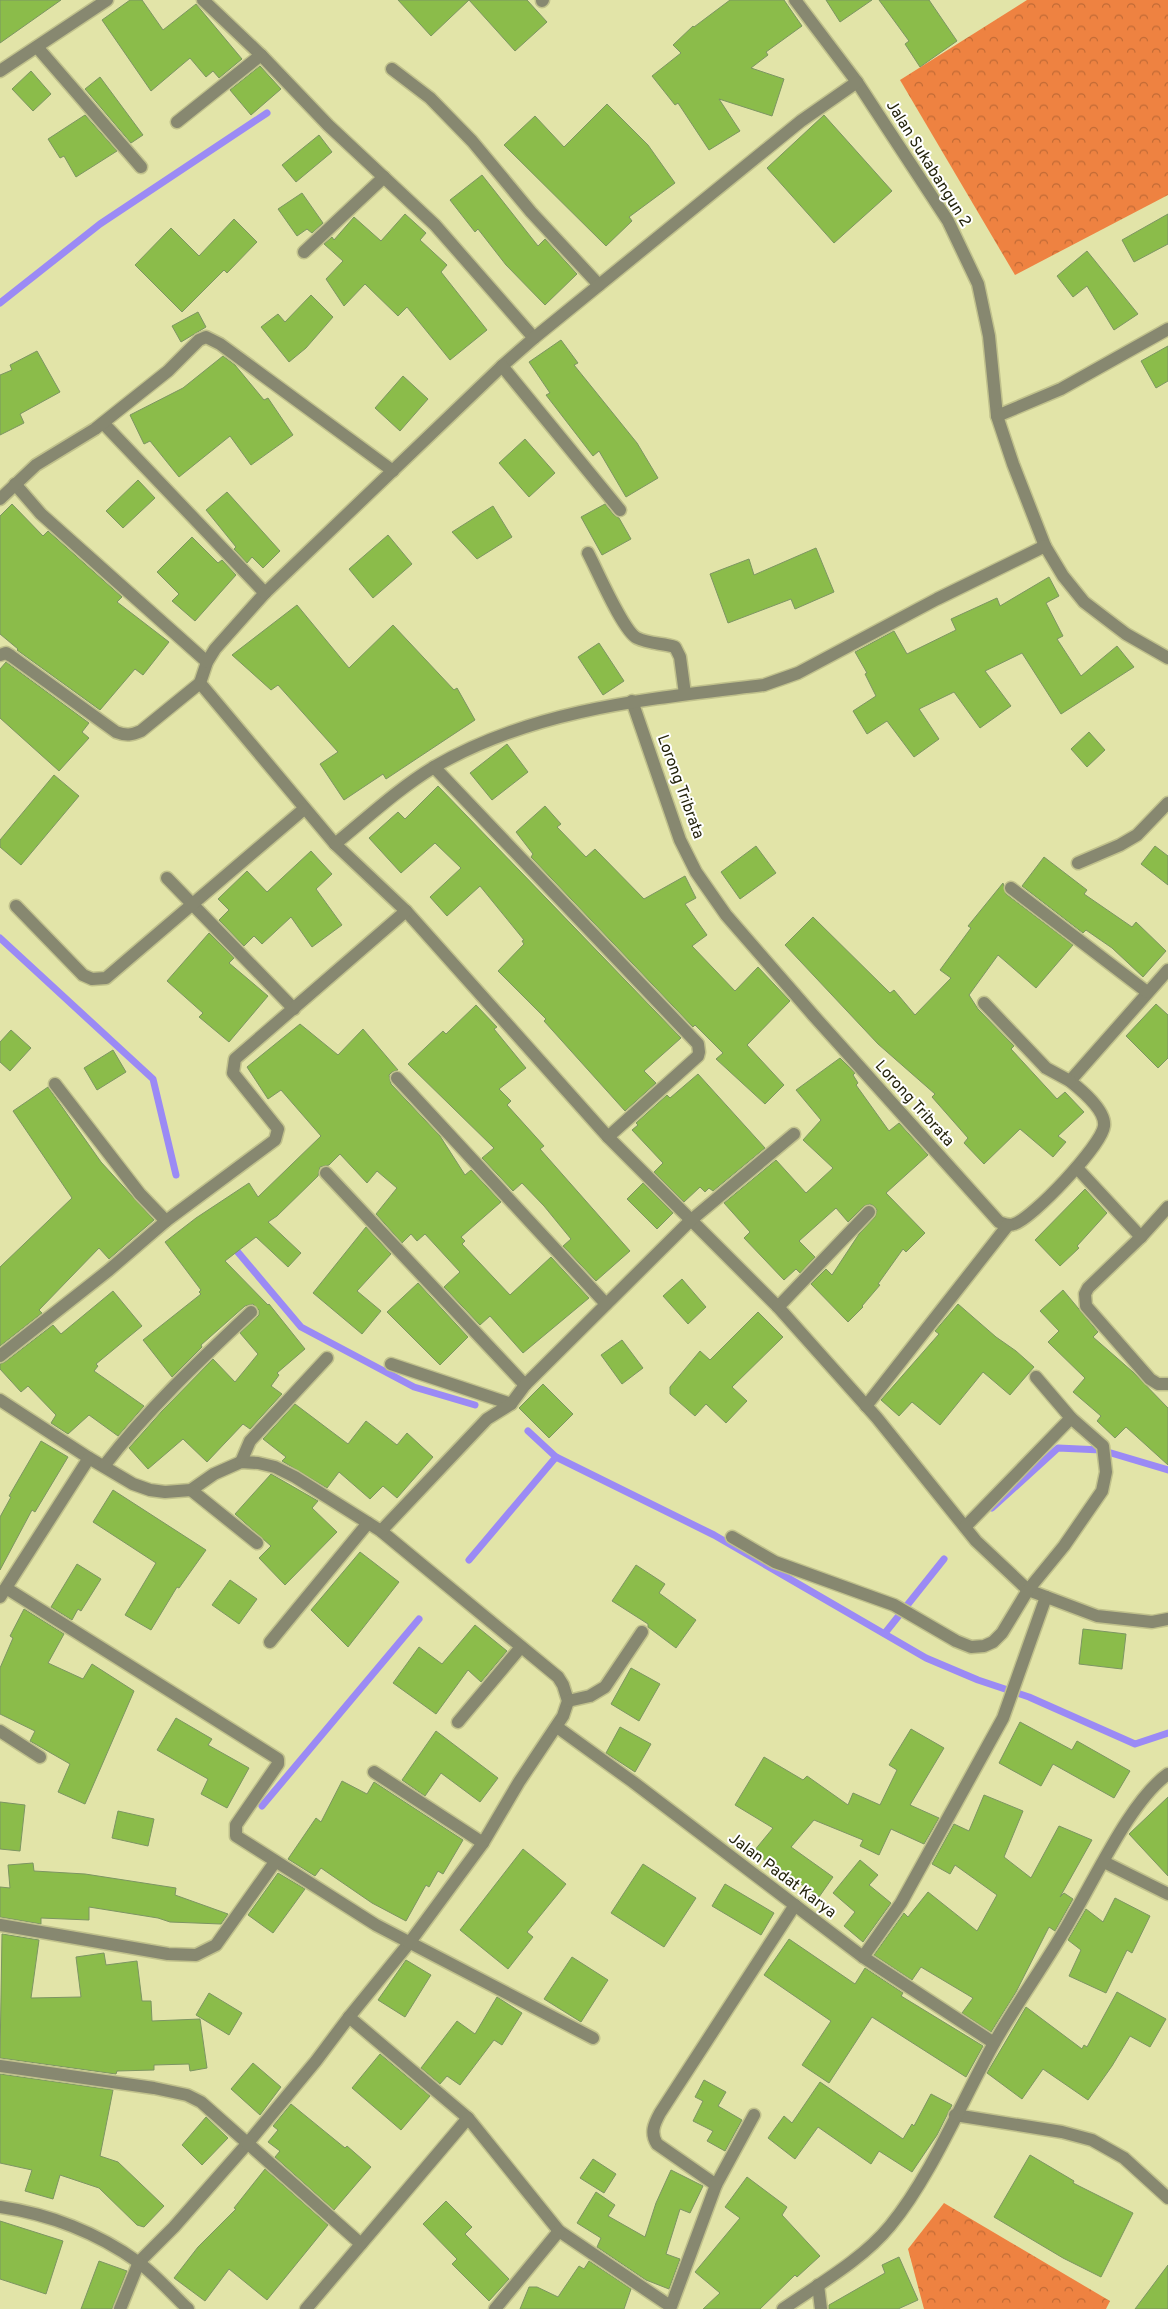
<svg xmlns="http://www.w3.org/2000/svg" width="1168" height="2309" viewBox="0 0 1168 2309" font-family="Overpass,sans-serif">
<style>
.forest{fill:url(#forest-crowns)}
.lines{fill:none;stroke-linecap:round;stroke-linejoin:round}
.stream{stroke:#9b8af5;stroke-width:7}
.building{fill:#8bbc4a;stroke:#7c9562}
.minor-casing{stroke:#c0c18c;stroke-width:15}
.minor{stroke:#878870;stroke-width:12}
.labels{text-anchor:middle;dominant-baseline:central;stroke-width:4;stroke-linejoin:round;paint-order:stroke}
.street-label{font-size:16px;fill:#24240c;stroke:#fff}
</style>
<defs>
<pattern id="forest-crowns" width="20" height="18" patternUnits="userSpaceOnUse" patternTransform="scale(1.25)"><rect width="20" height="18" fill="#ee8241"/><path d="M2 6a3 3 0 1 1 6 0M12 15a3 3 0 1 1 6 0" fill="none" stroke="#c16a35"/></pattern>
</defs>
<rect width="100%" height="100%" fill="#e2e4a8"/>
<g class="forest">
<path d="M1027,0H1168V195L1015,275L900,80Z"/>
<path d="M944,2203L1110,2301L1106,2309H924L908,2249Z"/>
</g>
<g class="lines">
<g class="stream">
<path d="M0,303L100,224L267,113"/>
<path d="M0,938L153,1079L176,1175"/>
<path d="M231,1244L301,1327L414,1387L475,1405"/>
<path d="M528,1431L556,1457L714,1535L926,1658L978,1680L1029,1697L1135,1744L1168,1733"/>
<path d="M992,1508L1058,1448L1101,1450L1168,1470"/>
<path d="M469,1560L556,1457"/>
<path d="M885,1633L944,1559"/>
<path d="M262,1806L419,1619"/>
</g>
</g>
<g class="building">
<path d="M0,0H61L0,43Z"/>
<path d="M130,0H142L163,30L196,4L242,59L219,78L213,71L206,77L190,58L151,91L102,20Z"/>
<path d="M398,0H527L547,22L515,51L469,0L431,36Z"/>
<path d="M730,0H784L802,26L766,52L768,55L751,68L784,79L772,116L719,99L740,131L709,150L678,103L675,105L652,76L681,53L673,45L693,26L694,27Z"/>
<path d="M826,0H872L840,22Z"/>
<path d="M879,0H929L957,41L920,67L905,44L909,41Z"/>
<path d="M260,66L281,89L251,115L230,90Z"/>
<path d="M31,71L51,94L33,111L12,89Z"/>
<path d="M100,77L143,135L131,143L85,89Z"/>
<path d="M607,104L648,145L675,183L629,217L632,221L606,246L504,145L535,116L564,147Z"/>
<path d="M85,115L117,151L76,177L64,156L60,158L48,139Z"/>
<path d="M824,115L892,191L834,243L767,168Z"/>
<path d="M319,135L332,152L296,182L282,165Z"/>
<path d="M482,175L538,246L545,239L577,274L545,305L506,265L478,229L475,232L450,200Z"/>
<path d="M302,193L323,223L312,233L307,229L297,236L278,209Z"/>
<path d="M405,214L426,233L420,240L447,265L441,272L487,330L450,360L407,307L398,316L365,284L344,306L326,279L343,261L324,244L332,237L334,240L354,217L381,241Z"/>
<path d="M1168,214V244L1134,262L1122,240Z"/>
<path d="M234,219L257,242L227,273L224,270L182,312L135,265L171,228L199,256Z"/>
<path d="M1087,251L1138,314L1114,330L1087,286L1073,297L1057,276Z"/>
<path d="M311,295L333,317L306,348L289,362L261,327L278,314L285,322Z"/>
<path d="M198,312L206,327L181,342L172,326Z"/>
<path d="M561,340L578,363L574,365L637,443L658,478L626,497L599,451L593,456L546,395L550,393L529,362Z"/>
<path d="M1168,346V381L1156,388L1141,361Z"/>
<path d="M37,351L60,392L20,414L24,423L0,435V375L12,370L10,365Z"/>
<path d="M223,356L235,365L264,400L268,398L293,435L251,465L230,436L179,477L150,441L144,444L130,415L183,388Z"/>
<path d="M403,376L428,399L400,431L375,408Z"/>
<path d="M525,439L555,473L529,497L499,463Z"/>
<path d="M138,480L155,498L123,528L106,511Z"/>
<path d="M227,492L280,551L263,568L252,557L247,563L234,549L236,547L206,510Z"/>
<path d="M12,504L43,536L48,531L122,597L117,602L169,642L143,675L135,669L100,710L17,650L18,649L0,634V516Z"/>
<path d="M605,504L614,515L619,518L631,539L602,555L581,517Z"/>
<path d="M493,506L512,537L477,559L452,532Z"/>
<path d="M388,535L412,564L373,598L349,569Z"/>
<path d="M192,537L218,563L222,560L236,575L195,621L172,601L179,594L157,572Z"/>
<path d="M816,548L834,592L795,609L791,599L728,623L710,574L749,559L754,575Z"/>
<path d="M1049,577L1059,596L1046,603L1063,636L1057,639L1081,676L1117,646L1134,667L1061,714L1022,653L985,671L1011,706L980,728L954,692L919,709L939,739L914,757L887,721L867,734L853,711L876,696L865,674L867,673L855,652L894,631L907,654L956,630L951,619L997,598L1000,606Z"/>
<path d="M297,605L349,668L393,625L454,690L457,688L475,720L386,779L383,774L344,800L320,764L338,752L278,685L271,690L232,655Z"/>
<path d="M599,643L624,681L603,695L578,657Z"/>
<path d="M6,662L89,723L82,732L89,738L59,771L0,718V669Z"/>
<path d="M1089,732L1105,750L1087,767L1071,749Z"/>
<path d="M507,744L528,772L492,800L470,773Z"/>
<path d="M54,775L79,796L21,865L0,847V840Z"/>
<path d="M438,786L681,1038L644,1071L656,1083L625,1111L544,1021L546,1019L498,971L524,944L522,941L524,940L480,886L447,916L430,897L461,868L435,843L401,873L369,838L398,812L405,819Z"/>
<path d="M545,806L561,824L557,827L586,857L595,849L644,899L685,876L696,898L685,904L707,935L692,946L735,991L758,967L790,1001L747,1045L784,1085L765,1104L716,1059L723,1053L695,1025L693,1027L531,857L533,854L516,832Z"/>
<path d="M756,846L776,873L740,899L721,872Z"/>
<path d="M1155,846L1168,856V885L1141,864Z"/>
<path d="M311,851L332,874L316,889L342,925L312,947L291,917L262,944L254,936L244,946L219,920L229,910L218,899L247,871L267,892Z"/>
<path d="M1044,857L1087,890L1084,894L1132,927L1136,922L1166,951L1143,977L1112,948L1086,930L1083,933L1022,886Z"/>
<path d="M1003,883L1006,894L1073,945L1036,988L998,955L969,995L978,1009L1014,1046L1011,1049L1057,1099L1065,1092L1084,1112L1058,1136L1066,1142L1053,1157L1020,1129L984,1164L964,1143L968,1138L932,1097L935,1094L878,1044L785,945L813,917L890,993L894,990L915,1015L951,978L940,970L971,928L968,926Z"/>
<path d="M209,933L234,958L229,963L268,996L229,1042L199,1017L203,1013L167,981Z"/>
<path d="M1156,1004L1168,1015V1058L1158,1068L1126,1036Z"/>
<path d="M476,1005L497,1027L494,1029L526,1068L499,1089L511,1101L507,1105L544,1146L540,1149L630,1251L596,1281L563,1246L571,1239L544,1206L522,1183L513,1191L482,1158L494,1148L408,1064L443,1031L446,1034Z"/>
<path d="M300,1024L338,1055L363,1029L398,1070L392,1072L389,1075L391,1084L440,1136L465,1175L471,1170L501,1202L461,1237L465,1241L462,1244L510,1295L551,1257L589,1298L523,1353L490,1316L480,1325L444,1287L460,1272L425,1234L417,1241L411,1234L402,1243L376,1214L397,1188L377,1171L367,1183L340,1154L329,1165L320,1167L318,1176L277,1216L268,1222L301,1253L288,1267L256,1237L225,1261L268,1305L269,1304L305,1349L277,1373L279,1375L271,1386L282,1394L250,1429L243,1424L207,1462L183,1439L148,1469L129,1448L162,1411L213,1359L235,1382L258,1354L240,1333L259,1315V1310L253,1304L245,1306L201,1345L202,1347L172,1377L143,1340L201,1294L199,1292L201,1290L165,1242L196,1218L249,1183L258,1197L321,1136L281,1090L268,1099L247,1067Z"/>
<path d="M11,1030L31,1048L10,1071L0,1062V1042Z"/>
<path d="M113,1050L126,1072L97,1090L84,1068Z"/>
<path d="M840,1058L855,1073L853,1075L858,1083L856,1085L889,1131L899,1123L928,1155L886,1193L925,1233L906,1252L903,1249L878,1284L880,1285L862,1306L863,1307L848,1322L811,1284L826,1269L832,1275L859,1234L875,1217L877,1210L874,1206L870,1204L864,1206L848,1222L836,1208L799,1241L815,1257L800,1273L796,1269L784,1280L744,1238L750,1232L724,1203L776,1160L806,1193L833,1168L803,1140L821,1120L796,1090Z"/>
<path d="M698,1074L765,1148L713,1191L709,1188L705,1192L700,1187L684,1202L654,1172L663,1163L632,1130L638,1125L636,1123L667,1095L670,1098Z"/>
<path d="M48,1087L101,1162L154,1220L109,1259L99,1248L39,1310L42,1313L0,1346V1267L72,1198L13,1111Z"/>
<path d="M643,1183L673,1213L657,1229L627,1199Z"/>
<path d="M1085,1189L1107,1213L1077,1246L1079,1248L1060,1266L1035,1240Z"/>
<path d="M366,1227L391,1254L357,1291L381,1311L362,1334L313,1293Z"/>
<path d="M682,1279L706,1307L688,1324L663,1296Z"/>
<path d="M418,1283L468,1337L440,1365L387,1312Z"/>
<path d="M1063,1290L1098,1332L1093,1337L1133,1372L1168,1408V1465L1126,1427L1115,1438L1097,1421L1101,1416L1073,1392L1085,1378L1048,1342L1059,1331L1040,1311Z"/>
<path d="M113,1291L142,1326L96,1364L98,1366L94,1371L144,1406L118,1436L89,1415L68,1434L51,1423L56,1415L28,1386L21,1392L0,1369V1364L5,1362L53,1325L61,1334Z"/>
<path d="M958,1304L996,1337L1016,1351L1034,1367L1010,1395L983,1372L940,1425L912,1402L899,1416L881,1400L939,1334L935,1331Z"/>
<path d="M758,1312L783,1337L732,1387L747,1401L726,1423L706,1404L695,1416L670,1394V1387L700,1351L710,1360Z"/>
<path d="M622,1340L643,1368L622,1384L601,1355Z"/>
<path d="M543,1384L573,1414L549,1438L519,1408Z"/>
<path d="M295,1404L348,1444L366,1421L397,1445L407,1433L433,1457L397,1498L383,1486L370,1499L339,1472L327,1488L282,1461L286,1457L263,1439Z"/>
<path d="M41,1441L68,1457L35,1512L32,1510L0,1570V1517L11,1497L9,1496Z"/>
<path d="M271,1474L318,1501L312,1508L337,1532L285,1585L259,1558L271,1546L235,1514Z"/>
<path d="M113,1490L206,1550L179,1588L177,1587L151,1630L125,1615L156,1563L93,1522Z"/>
<path d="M360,1552L399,1582L348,1647L311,1610Z"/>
<path d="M77,1564L101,1579L81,1611L78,1609L72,1620L51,1607Z"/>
<path d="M636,1565L665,1584L659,1593L696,1620L676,1648L648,1627V1624L612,1601Z"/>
<path d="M230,1580L257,1599L239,1624L212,1605Z"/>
<path d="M24,1609L64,1634L48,1663L83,1679L92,1664L134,1691L85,1804L58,1792L70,1764L30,1741L35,1731L0,1714V1668L13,1638L10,1636Z"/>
<path d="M475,1625L507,1651L481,1682L468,1670L436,1714L393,1683L419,1647L442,1664Z"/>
<path d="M1083,1629L1126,1634L1122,1669L1079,1664Z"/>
<path d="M631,1668L660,1684L639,1721L611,1704Z"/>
<path d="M176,1718L212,1739L208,1745L249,1768L227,1808L201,1794L208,1779L157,1750Z"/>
<path d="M1020,1722L1072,1750L1077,1741L1130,1771L1114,1798L1053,1764L1041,1786L999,1763Z"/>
<path d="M620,1727L651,1744L635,1772L606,1753Z"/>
<path d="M911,1729L944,1748L910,1805L939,1818L924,1844L891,1829L879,1855L860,1846L863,1840L814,1820L791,1847L833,1877L819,1897L776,1866L774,1868L754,1851L773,1828L735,1805L764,1757L803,1780L807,1776L848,1805L853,1793L880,1805L897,1770L889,1765Z"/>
<path d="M436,1731L498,1778L480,1802L441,1773L425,1796L402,1780Z"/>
<path d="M342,1781L367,1794L374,1782L463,1840L443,1874L438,1871L429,1887L426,1885L406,1921L372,1903L321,1868L315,1876L288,1859L316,1818L321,1822Z"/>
<path d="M984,1795L1023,1811L1004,1857L1031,1878L1059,1826L1092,1840L1060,1897L1064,1893L1073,1899L1055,1931L1049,1927L1016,1992L991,2032L962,2013L973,1998L921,1967L912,1980L874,1955L904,1913L908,1917L928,1892L977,1931L997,1895L955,1865L950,1874L932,1864L954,1824L969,1831Z"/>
<path d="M1168,1797V1876L1129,1834Z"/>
<path d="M0,1802L25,1805L20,1851L0,1849Z"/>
<path d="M118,1811L154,1819L148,1846L112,1838Z"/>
<path d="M523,1849L566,1884L527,1932L533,1937L508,1969L460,1930Z"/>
<path d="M860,1860L878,1875L869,1885L891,1903L863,1942L844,1926L855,1912L833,1893Z"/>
<path d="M33,1863L34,1871L85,1874L176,1888L175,1895L228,1914L221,1924L170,1922L158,1918L89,1907V1920L41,1918V1924L0,1917V1887L10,1888L8,1865Z"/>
<path d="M643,1864L696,1898L664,1947L611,1913Z"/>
<path d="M278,1873L305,1889L273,1933L248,1915Z"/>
<path d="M725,1884L774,1913L761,1935L712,1906Z"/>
<path d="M1115,1898L1150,1916L1132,1953L1127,1950L1106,1993L1069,1976L1081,1950L1068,1940L1086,1909L1103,1922Z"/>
<path d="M2,1934L39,1940L31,1998L81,1997L76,1957L104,1953L106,1965L137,1961L142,2001H151L152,2021L200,2019L207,2068L190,2071L189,2064L154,2065V2070L117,2071L116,2074L0,2058Z"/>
<path d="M789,1939L855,1984L865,1968L903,1993L901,1996L983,2046L966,2077L872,2017L829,2083L802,2065L831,2021L764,1975Z"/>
<path d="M572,1957L608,1980L581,2022L544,1999Z"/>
<path d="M406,1960L431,1975L405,2017L378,2000Z"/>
<path d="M1117,1992L1166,2019L1150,2047L1130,2036L1112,2066L1088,2100L1043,2069L1022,2099L987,2073L1026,2007L1082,2049L1084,2045L1087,2047Z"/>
<path d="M209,1993L242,2013L229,2035L196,2015Z"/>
<path d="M497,1997L522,2013L502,2045L494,2040L460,2085L447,2076L440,2084L421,2068L457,2021L475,2034Z"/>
<path d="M380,2054L430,2096L401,2130L352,2088Z"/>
<path d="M253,2063L281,2087L260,2115L231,2089Z"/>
<path d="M0,2074L113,2090L100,2156L118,2162L164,2206L144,2227L137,2225L99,2188L60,2175L53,2199L25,2191L32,2170L0,2163Z"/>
<path d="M704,2080L726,2092L718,2106L742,2120L725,2151L707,2141L713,2131L693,2121L703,2101L695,2097Z"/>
<path d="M820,2082L903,2139L912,2124L914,2126L931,2094L952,2105L937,2135L912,2172L879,2151L871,2164L818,2127L795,2159L768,2138L784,2116L792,2123Z"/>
<path d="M291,2104L345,2148L347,2146L371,2167L334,2210L275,2157L280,2151L268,2142L278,2130L273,2126Z"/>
<path d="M206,2117L228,2138L202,2165L182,2145Z"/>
<path d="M1030,2155L1074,2181L1073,2183L1133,2213L1101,2277L1063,2258L994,2217Z"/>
<path d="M593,2159L616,2174L604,2193L580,2178Z"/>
<path d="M265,2169L328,2225L267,2300L229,2269L205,2301L174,2278L198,2247L236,2209L234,2208Z"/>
<path d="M671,2170L703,2186L690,2213L680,2209L666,2254L680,2259L669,2289L646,2280L597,2247L601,2238L577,2223L596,2192L615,2205L608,2216L645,2237L656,2203Z"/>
<path d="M747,2177L787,2207L782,2215L820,2256L797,2277L795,2275L760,2309H703L720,2293L695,2272L740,2218L725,2207Z"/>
<path d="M446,2201L472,2227L465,2234L509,2279L489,2301L452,2264L457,2259L423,2224Z"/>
<path d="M0,2221L63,2241L46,2294L0,2279Z"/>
<path d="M899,2257L918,2300L898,2309H829V2305L885,2273L882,2265Z"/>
<path d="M99,2261L127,2271L112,2309H81Z"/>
<path d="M589,2261L631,2289L624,2309H520L529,2287H537L558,2297L579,2266L584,2269Z"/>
<path d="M1168,2265V2309H1135Z"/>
</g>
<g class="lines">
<g class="minor-casing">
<g id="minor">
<path d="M203,0L261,55L328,125L435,225L534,338"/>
<path d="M795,0L857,82L948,221L978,284L989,336L997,416L1013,464L1045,546L1063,576L1084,602L1126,634L1168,658"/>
<path d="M542,1L543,0"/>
<path d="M37,47L141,167"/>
<path d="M392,69L430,98L472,141L531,212L599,285"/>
<path d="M0,71L107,0"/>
<path d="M857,82L801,121L534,338L502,366L265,593L215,649L207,662L200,683L335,844L406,911L608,1137L778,1307L877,1418L976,1541L1028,1590L1097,1616L1152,1622L1168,1619"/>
<path d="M177,122L261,55"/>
<path d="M304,252L384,177"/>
<path d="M502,366L620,510"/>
<path d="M997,416L1061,389L1168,329"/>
<path d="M103,423L265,593"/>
<path d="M15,484L41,514L207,662"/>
<path d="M0,499L36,465L95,429L168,371L199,340L206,337L220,344L393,471"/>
<path d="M588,553C597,570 623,631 637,638C649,644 663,643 675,647L680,657L685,694"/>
<path d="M0,655L6,653L11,656L116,732C126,736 132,735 141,731L200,683"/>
<path d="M632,701L680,840L696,872L726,915L813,1015L999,1222C1005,1224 1009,1226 1014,1224C1032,1219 1102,1145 1104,1126C1106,1110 1080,1089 1070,1081L1168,970"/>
<path d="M434,767L698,1044L699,1052L698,1056L608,1137"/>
<path d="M335,844C367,818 399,788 434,767C536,708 649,699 764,685L798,673L937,599L1045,546"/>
<path d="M1078,863L1120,845L1137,835L1168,803"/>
<path d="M167,878L294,1009"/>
<path d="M1011,888L1147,992"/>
<path d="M16,906L83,975L92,979L106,978L304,809"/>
<path d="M984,1003L1046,1068L1070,1081"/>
<path d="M397,1078L606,1304"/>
<path d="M55,1084L140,1194L166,1221"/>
<path d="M1077,1168L1141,1237"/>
<path d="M326,1173L525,1385"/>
<path d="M1168,1207L1141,1237L1088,1288L1085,1294L1086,1306L1150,1379L1158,1384H1168"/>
<path d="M778,1307L869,1212"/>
<path d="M0,1356L109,1270L166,1221L275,1140L278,1129L233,1073L235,1059L406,911"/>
<path d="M391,1364L511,1404"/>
<path d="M1036,1377L1071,1418"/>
<path d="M0,1400L89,1458L133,1484L150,1490L165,1492L191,1490L214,1474L241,1462L258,1463L275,1467L295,1477L381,1531L558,1677L563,1685L568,1701L563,1716L519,1782L483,1843L410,1942L349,2017L316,2061L247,2144L174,2227L139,2262L120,2309"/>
<path d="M866,1406L1008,1225"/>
<path d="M241,1462L250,1441L327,1358"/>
<path d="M104,1466C147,1410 199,1361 251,1312"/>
<path d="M191,1490L257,1543"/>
<path d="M381,1531L487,1419L511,1404L525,1385L690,1221L794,1134"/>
<path d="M732,1537L775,1562L894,1605L956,1641L971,1647L984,1646L993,1642L1002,1633L1028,1590L1064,1546L1102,1491L1106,1472L1103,1446L1071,1418L965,1527"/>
<path d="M6,1588L278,1759V1764L236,1825V1836L376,1925L593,2038"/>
<path d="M0,1597L89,1458"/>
<path d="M270,1642L368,1523"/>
<path d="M568,1701L590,1696L605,1687L642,1632"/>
<path d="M458,1722L521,1647"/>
<path d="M557,1727L633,1782L863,1957L994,2043"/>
<path d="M0,1731L40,1757"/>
<path d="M374,1772L483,1843"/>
<path d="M1104,1862L1168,1894"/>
<path d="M0,1925L168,1954L196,1955L216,1945L275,1862"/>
<path d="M863,1957L901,1903L1003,1718L1046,1597"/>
<path d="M349,2017L468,2118L559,2231L670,2306"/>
<path d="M0,2066L154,2088L187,2095L201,2102L361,2244"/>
<path d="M955,2115L1062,2132L1092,2140L1124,2158L1168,2198"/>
<path d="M716,2185L657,2144C650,2133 654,2124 660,2113L795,1905"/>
<path d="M0,2207C49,2214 98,2233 138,2262C156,2275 172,2294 188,2309"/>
<path d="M818,2285L821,2309"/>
<path d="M306,2309L468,2118"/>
<path d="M495,2309L559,2231"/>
<path d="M670,2309L716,2185L754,2115"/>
<path d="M783,2309C819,2284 862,2260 890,2226C931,2176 961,2103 993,2045C1017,2002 1048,1961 1072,1917C1096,1877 1131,1800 1168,1774"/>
</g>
</g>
<use href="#minor" class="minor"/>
</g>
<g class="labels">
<g class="street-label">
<text transform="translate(928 164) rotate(58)">Jalan Sukabangun 2</text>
<text transform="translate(680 787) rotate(70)">Lorong Tribrata</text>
<text transform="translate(914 1104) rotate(48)">Lorong Tribrata</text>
<text transform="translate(782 1876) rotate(37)">Jalan Padat Karya</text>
</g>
</g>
</svg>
